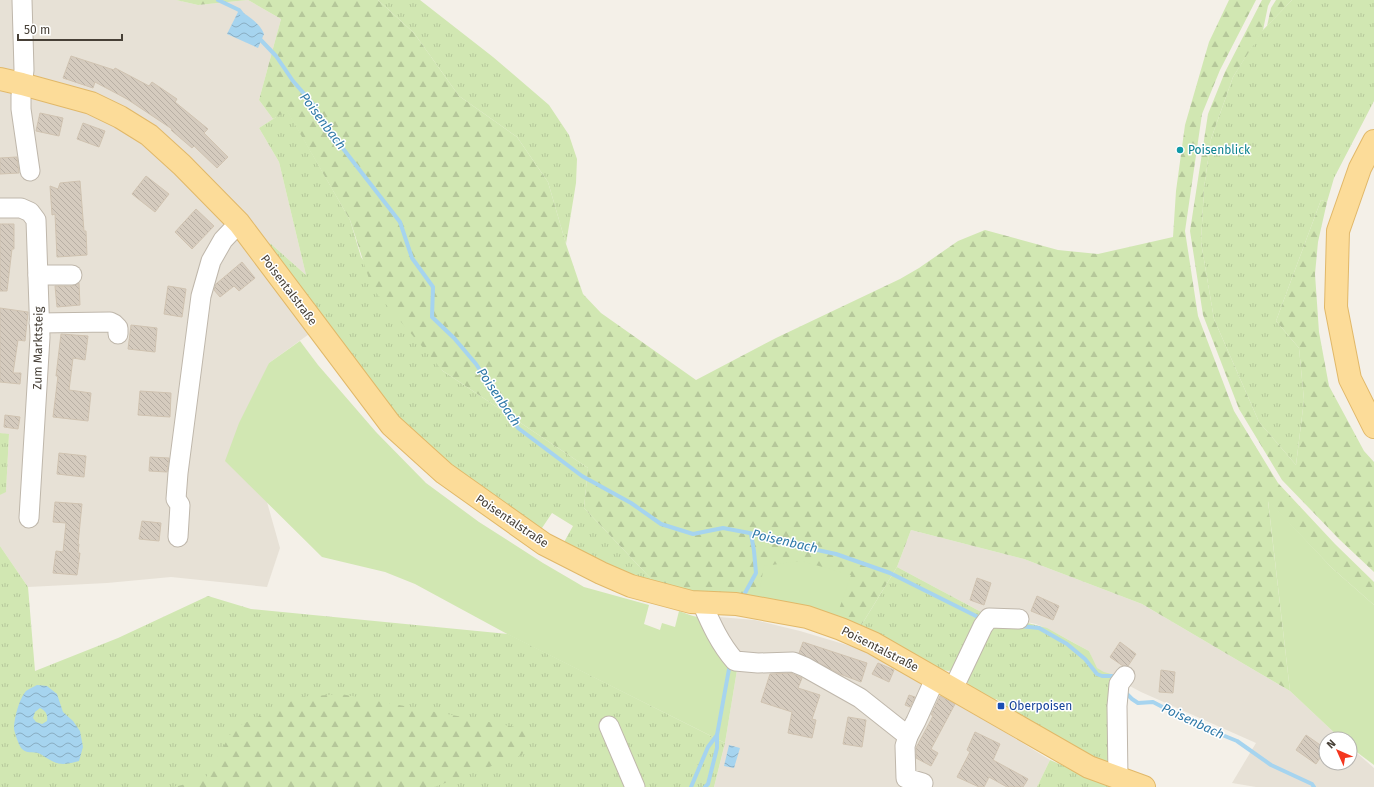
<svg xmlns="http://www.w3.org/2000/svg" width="1374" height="787" viewBox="0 0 1374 787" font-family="'Fira Sans',sans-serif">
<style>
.residential{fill:#e7e1d6}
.grass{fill:url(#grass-tufts)}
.forest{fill:url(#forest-firs)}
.green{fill:#d1e7b2}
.water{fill:url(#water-waves);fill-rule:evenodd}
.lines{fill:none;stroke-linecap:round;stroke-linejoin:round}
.stream{stroke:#a6d4ef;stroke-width:4}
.building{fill:url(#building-back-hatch);stroke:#d0c3b1}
.minor-casing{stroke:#bfb7ab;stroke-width:21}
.major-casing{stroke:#e1b869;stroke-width:24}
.minor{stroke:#fff;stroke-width:19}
.major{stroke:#fcdc99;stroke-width:22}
.culture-dot{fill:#0f9aa8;stroke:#fff;stroke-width:1.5}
.transit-dot{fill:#1a4fb4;stroke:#fff;stroke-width:1.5}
.labels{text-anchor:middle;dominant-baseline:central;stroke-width:3;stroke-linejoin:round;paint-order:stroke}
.culture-label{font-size:12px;fill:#0d838f;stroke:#fff;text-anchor:start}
.street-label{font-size:12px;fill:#474037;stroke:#fff}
.transit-label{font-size:12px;fill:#164399;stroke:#fff;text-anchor:start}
.water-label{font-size:13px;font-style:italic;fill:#307aa9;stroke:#fff}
</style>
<defs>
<pattern id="grass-tufts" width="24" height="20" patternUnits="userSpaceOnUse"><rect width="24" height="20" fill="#d1e7b2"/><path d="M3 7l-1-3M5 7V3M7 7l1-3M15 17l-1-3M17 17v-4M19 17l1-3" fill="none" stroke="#b5c79a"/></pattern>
<pattern id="forest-firs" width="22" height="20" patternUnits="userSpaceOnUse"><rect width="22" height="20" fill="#d1e7b2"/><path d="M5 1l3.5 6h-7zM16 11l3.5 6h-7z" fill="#b5c79a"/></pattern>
<pattern id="water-waves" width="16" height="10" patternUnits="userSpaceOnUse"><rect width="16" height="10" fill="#a6d4ef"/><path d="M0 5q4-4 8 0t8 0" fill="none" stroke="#89adc2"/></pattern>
<pattern id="building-back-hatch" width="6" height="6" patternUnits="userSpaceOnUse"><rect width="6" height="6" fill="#d5cbbe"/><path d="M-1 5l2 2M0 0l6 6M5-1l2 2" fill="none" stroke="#b8afa4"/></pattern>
</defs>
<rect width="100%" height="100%" fill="#f4f0e8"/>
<g class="residential">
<path d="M0,0H176L198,5L248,0L281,19L259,100L273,119L259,128L279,162L306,275L271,244L323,324L269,363L250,485L267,502L280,548L267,587L171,577L107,583L28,587L0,546V495L6,491L9,435L0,433Z"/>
<path d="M911,530L1024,559L1142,604L1290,691L1341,739H1326V763H1350V747L1374,768V787H1256L1232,783L1256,743L1141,692L1096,668L1089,651L1052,631L1036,624L983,613L897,567Z"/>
<path d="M719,617L755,620L800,631L857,648L899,670L956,702L1050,760L1037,787H714L725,743L740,652L729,642L722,631Z"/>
</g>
<g class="grass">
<path d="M378,0H420L493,57L549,105L569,135L577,159L576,183L566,244L548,182L517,137L459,96L414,33Z"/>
<path d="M1292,0H1374V101L1334,178L1327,202L1321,200L1276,321L1299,348L1304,400L1296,465L1259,422L1214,319L1201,242L1204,188L1211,139L1233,77L1261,32Z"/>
<path d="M287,110L350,220L361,257L443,371L588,468L584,508L657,585L617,573L563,544L573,526L552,513L540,531L469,483L395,418L264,243L271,244L306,275L279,162L259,128Z"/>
<path d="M0,433L9,434L6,492L0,495Z"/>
<path d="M0,546L28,587L35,671L118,638L208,596L251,609L508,634L725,743L714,787H0Z"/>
<path d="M897,567L983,613L955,670L948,671L936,668L859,629Z"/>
<path d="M1020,621L1047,628L1074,643L1089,651L1097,668L1104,672L1118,676L1113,764L1095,760L1008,711L1001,702L996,699L994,701C980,694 972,690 963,677L987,625Z"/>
<path d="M1050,760L1114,787H1037Z"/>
</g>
<g class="forest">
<path d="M176,0H378L414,33L459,96L517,137L548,182L566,244L583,294L601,313L696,380L776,338L900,279L919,268L958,241L985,230L1058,250L1098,254L1173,237L1176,191L1185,125L1209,42L1229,0H1256L1220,70L1202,114L1185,231L1198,316L1234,411L1278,483L1335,544L1374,582V605L1332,568L1268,501L1290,691L1142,604L1024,559L911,530L897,567L859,629L758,599L705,594L657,585L584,508L588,468L443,371L372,288L350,220L287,111L273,119L259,100L281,19L248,0L198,5Z"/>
<path d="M1262,0H1271L1268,6L1263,30L1233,77L1211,139L1204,188L1201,242L1214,319L1259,422L1296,465L1304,400L1299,348L1276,321L1321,200L1327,202L1318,242L1315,274L1319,332L1329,386L1364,451L1374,462V572L1339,539L1282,480L1239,409L1203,315L1190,231L1208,114L1225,72Z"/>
<path d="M1276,0H1292L1267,26L1271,8Z"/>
<path d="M341,694L531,730L522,755L434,787H174L205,779L234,728L300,697Z"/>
</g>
<g class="green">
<path d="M300,341L318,365L376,432L426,483L479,522L543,563L584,587L649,605L644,624L660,630L662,623L675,627L679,611C686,613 691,616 698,617L737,670L725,743L511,636L415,584L385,572L322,557L225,461L239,423L269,363Z"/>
<path d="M1268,500L1332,568L1374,605V765L1350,747V739H1341L1290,691Z"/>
<path d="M801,561L851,575L836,618L758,599L764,566Z"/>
</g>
<g class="water">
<path d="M239,10C248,16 260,23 264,34L258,48L227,34Z"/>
<path d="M37,685L47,686L57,694L63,712L73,721L80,731L83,747L79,761C61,766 57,765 42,755C35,750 28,755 22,749C19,746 15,734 14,729C14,719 19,699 26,691C29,689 33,687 37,685ZM40,708C46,711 48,715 47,721L42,724L36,722L33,718L35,712Z"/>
<path d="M729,745L740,748L734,768L724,766Z"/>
</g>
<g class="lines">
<g class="stream">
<path d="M218,0L239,10L242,14"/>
<path d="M258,37L276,56L293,81L313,104L327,128L400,222L412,258L433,287L432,317L454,338L476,364L518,428L582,476L631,503L661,524L693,534L723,528L786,540L808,548L836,554L890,573L980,618"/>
<path d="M745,593L756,573L754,551L751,534"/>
<path d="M1019,626L1039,628L1067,644L1085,659L1097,674L1102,676H1112L1117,679"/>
<path d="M1125,692L1132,699L1138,703L1153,702L1193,723L1237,741L1271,765L1312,784L1314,787"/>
<path d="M691,787L708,747L717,735L729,669"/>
<path d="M705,787L708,784L717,748V735"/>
</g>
</g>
<g class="building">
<path d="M71,56L114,70L115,68L149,86L152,82L177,99L175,102L208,129L204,133L228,157L217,168L194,146L192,148L171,130L172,129L127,99L95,82L93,88L63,78Z"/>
<path d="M40,113L63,118L59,136L36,131Z"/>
<path d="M83,123L105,131L99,147L77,139Z"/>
<path d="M17,157L19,173L0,174V158Z"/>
<path d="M146,176L169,194L155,212L132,194Z"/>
<path d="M80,181L84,231H86L87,255L57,257L55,214L52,215L50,186L58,189L60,183Z"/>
<path d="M196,209L214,226L192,249L175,232Z"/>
<path d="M0,224H14V249H12L7,291H0Z"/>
<path d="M242,262L255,278L239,291L234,286L220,297L214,290L216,284Z"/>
<path d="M79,283L80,305L57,307L55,286H72Z"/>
<path d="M168,286L186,289L182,317L164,314Z"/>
<path d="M0,308L28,312L25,341L18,340L13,373H21L20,384L0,382Z"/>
<path d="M131,325L157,328L155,352L128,349Z"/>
<path d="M61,334L88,336L85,360L73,358L69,390L91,393L88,421L53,417L58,376H56Z"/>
<path d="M140,391L171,393L170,417L138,415Z"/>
<path d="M5,415L20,417L18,429L4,427Z"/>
<path d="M59,453L86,456L84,477L57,474Z"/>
<path d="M150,457L169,458L167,472L149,471Z"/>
<path d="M55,502L82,504L78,544H79L78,553H80L77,575L53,573L56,551L63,552L66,523L53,522Z"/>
<path d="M142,521L161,523L159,541L139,539Z"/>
<path d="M977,578L991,583L984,605L970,600Z"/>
<path d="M1037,596L1059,606L1053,620L1031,611Z"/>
<path d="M803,642L867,663L861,682L840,674L799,653Z"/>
<path d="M1120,642L1136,654L1128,666H1123L1110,657Z"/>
<path d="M878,663L894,670L889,682L872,674Z"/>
<path d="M1161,670L1175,672L1173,693L1159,692Z"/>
<path d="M791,673L802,678L798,688L820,695L812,719L816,720L812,738L788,733L792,712L761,702L770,674Z"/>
<path d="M909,695L915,697L910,707L905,705Z"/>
<path d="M940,696L955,704L931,749L938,753L931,766L916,758V748L932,718L933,715H931Z"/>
<path d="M848,717L866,720L862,747L843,744Z"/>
<path d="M975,732L1000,744L993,760L1028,779L1023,787H1007L989,777L984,787H979L957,777L970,752L967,750Z"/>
<path d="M1306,735L1326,749L1316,764L1296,750Z"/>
</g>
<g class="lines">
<g class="minor-casing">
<g id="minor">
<path d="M22,0L24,70L21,96V109L30,171"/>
<path d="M0,208H21L30,212L36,220L40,337L29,518"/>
<path d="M38,275H72"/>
<path d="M39,323L110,322L114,324L118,328V334"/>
<path d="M178,537L180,505L176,499L178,473L201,296L211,261L223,240L239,223"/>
<path d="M702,603C711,624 720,644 735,661L758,663L793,662L805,667L860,698L908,736L905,746L906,778L923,783"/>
<path d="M953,689L983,626L989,618L1019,619"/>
<path d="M609,726L635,787"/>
<path d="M908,736L916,721L935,679"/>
<path d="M1118,778L1117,706L1119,684L1125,676"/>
</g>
</g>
<g class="major-casing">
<g id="major">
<path d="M0,79L22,84L91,103L120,117L149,135L182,165L239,223L391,425L444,473L544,544L601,573L631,586L691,602L736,604L807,617L841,629L873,643L1089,767L1144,787"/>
<path d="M1374,141L1360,168L1338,231L1336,307L1350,379L1374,427"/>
</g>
</g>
<use href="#minor" class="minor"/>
<use href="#major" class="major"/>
</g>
<circle class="culture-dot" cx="1180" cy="150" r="4"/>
<rect class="transit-dot" x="997" y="702" width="8" height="8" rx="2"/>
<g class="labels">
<g class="culture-label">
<text x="1188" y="150">Poisenblick</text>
</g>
<g class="street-label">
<text transform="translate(289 290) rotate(53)">Poisentalstraße</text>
<text transform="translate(38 348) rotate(-89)">Zum Marktsteig</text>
<text transform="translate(512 521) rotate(34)">Poisentalstraße</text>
<text transform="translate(880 649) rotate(27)">Poisentalstraße</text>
</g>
<g class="transit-label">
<text x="1009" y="706">Oberpoisen</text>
</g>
<g class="water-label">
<text transform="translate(323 121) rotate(53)">Poisenbach</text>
<text transform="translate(499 397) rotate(56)">Poisenbach</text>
<text transform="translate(785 541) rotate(13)">Poisenbach</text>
<text transform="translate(1193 721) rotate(25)">Poisenbach</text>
</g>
</g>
<g transform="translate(1338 751) rotate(315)"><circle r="19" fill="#ffffff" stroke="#b5b3af"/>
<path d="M0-3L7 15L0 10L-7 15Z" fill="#f4361e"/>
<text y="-6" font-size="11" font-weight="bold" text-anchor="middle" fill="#474037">N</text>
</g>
<path d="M18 34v6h104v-6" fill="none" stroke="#474037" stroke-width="2"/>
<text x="24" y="34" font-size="12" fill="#474037" stroke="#ffffff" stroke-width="3" paint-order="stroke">50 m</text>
</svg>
